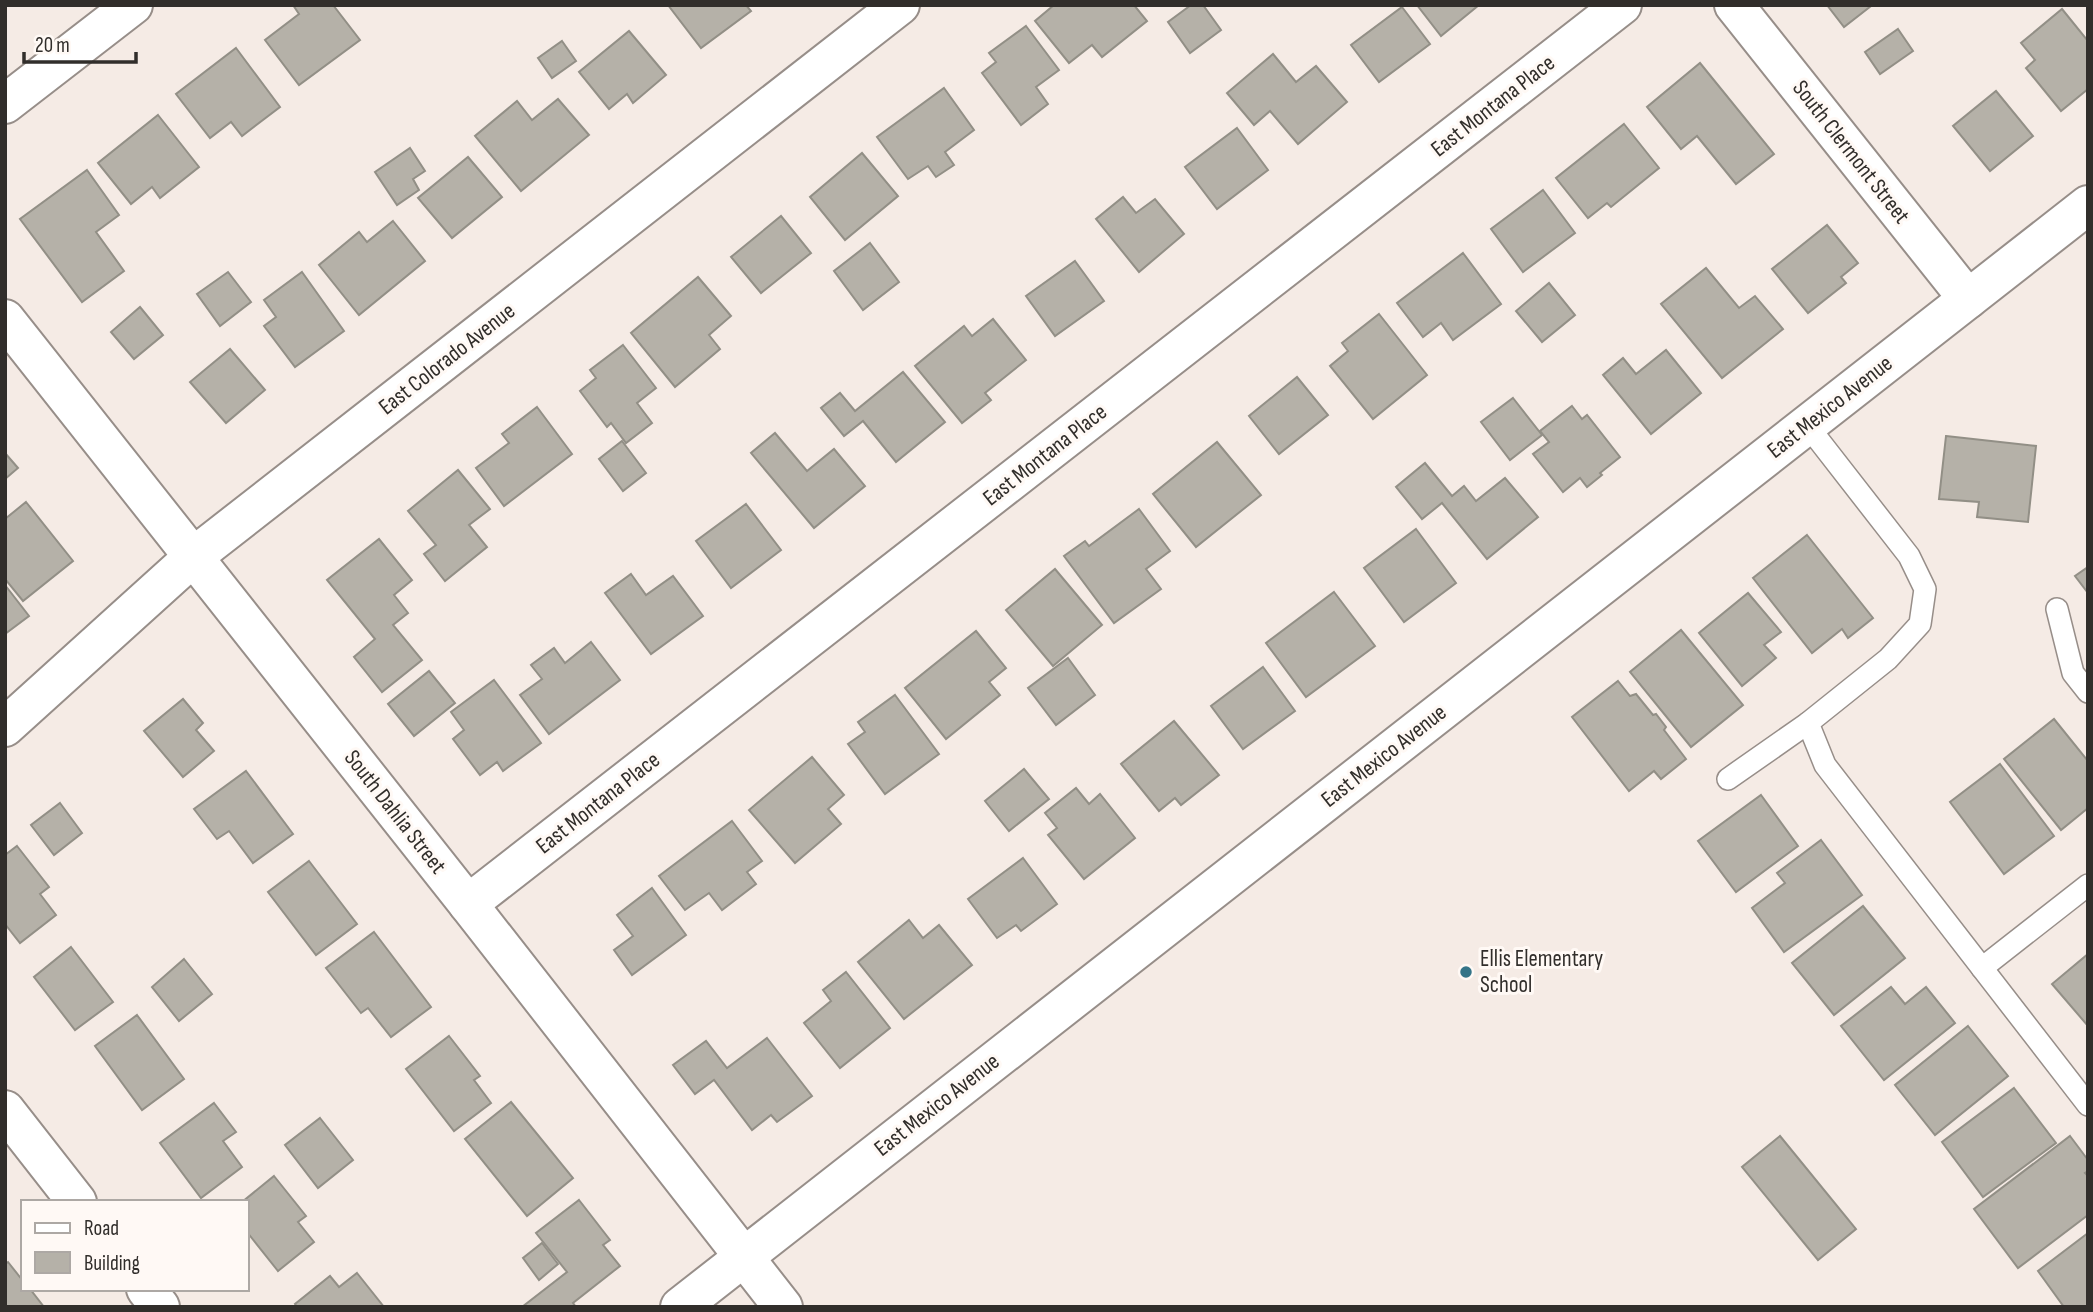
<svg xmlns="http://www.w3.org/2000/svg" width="2093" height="1312" viewBox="0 0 2093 1312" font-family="'Sofia Sans Condensed',sans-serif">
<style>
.building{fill:#b5b1a8;stroke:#928f86;stroke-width:2}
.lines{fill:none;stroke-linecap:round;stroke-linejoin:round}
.service-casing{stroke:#978e89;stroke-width:24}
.minor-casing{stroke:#978e89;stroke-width:42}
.tertiary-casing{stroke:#978e89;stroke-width:42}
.service{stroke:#fff;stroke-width:21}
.minor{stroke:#fff;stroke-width:38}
.tertiary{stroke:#fff;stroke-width:38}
.poi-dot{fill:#347488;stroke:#fff9f5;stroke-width:2.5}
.labels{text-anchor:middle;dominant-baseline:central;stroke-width:6;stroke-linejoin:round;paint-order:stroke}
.street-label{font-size:23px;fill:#312e2b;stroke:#fff9f5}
.poi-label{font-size:23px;fill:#312e2b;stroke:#fff9f5;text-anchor:start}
</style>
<rect width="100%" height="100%" fill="#f5ebe5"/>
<g class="building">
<path d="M293,5H333L360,40L299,85L265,40L299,14Z"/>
<path d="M668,5H746L751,11L701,48Z"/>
<path d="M1054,5H1134L1147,21L1102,57L1092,45L1069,63L1035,21Z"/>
<path d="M1191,5H1203L1221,30L1190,53L1168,22Z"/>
<path d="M1417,5H1479L1441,36Z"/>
<path d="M1827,5H1871V6L1844,27Z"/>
<path d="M1402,7L1430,44L1379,82L1351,45Z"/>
<path d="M2062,9L2088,41V89L2061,111L2026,68L2035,60L2021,43Z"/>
<path d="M1026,26L1059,70L1036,87L1048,104L1021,125L982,73L996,62L989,53Z"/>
<path d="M1898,29L1913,51L1880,74L1865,52Z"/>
<path d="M629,31L666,75L633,103L627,94L609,109L579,72Z"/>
<path d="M562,41L576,61L552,78L538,58Z"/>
<path d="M236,48L280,107L242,136L231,122L210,138L176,94Z"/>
<path d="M1273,54L1296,82L1316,66L1347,102L1298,144L1270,111L1254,125L1227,93Z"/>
<path d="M1700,63L1774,154L1736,184L1697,136L1681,149L1647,107Z"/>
<path d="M944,88L974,130L945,152L954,165L936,177L928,166L908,179L877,137Z"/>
<path d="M1996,91L2033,136L1990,171L1953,126Z"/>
<path d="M558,99L589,135L521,191L475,136L517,101L532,120Z"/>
<path d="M158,115L199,167L160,198L152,187L131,204L98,163Z"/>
<path d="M1624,124L1659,168L1611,207L1607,203L1588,218L1556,178Z"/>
<path d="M1237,128L1268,170L1217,209L1185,167Z"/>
<path d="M410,148L425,171L413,179L419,190L397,205L375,172Z"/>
<path d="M862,153L898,196L845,240L810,197Z"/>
<path d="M468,157L502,197L452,238L418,198Z"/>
<path d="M87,170L119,215L96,232L124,271L82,302L20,219Z"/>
<path d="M1543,190L1575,233L1523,272L1491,229Z"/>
<path d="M1123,197L1136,213L1155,199L1184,234L1139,272L1096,219Z"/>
<path d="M781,216L811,253L761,293L731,257Z"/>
<path d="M393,221L425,261L359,315L319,265L359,232L367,242Z"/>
<path d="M1827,225L1858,263L1841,277L1846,283L1808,313L1772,269Z"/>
<path d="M870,243L899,282L863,310L834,271Z"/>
<path d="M1463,253L1501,304L1453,340L1441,323L1423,337L1397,303Z"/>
<path d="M1075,261L1104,301L1055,336L1026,296Z"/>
<path d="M1706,268L1739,308L1755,296L1783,329L1722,378L1661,304Z"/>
<path d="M228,272L251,302L220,326L197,294Z"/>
<path d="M302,272L344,331L295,367L264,326L276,317L264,300Z"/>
<path d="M698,277L731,316L709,335L720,349L675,387L631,333Z"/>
<path d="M1549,283L1575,315L1542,342L1516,311Z"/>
<path d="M140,307L163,335L134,359L111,332Z"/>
<path d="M1379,314L1427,375L1373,419L1330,366L1348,351L1342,343Z"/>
<path d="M993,319L1026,360L985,393L991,400L962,423L915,366L964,326L972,336Z"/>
<path d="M623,345L656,388L637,403L652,423L626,443L611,423L607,427L580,391L596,378L590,370Z"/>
<path d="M230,349L265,390L226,423L190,382Z"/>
<path d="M1666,350L1701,393L1651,434L1603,375L1623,358L1636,374Z"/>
<path d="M903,372L945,422L896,462L863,421L844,436L821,408L840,393L855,411Z"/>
<path d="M1297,377L1328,415L1279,454L1249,416Z"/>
<path d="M1513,398L1542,435L1510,460L1481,422Z"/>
<path d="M1572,406L1582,419L1587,415L1620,457L1600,473L1602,475L1587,487L1580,478L1563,492L1533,454L1549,442L1540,431Z"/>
<path d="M537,407L572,454L504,506L476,468L509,443L502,434Z"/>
<path d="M775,433L807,471L834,449L865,486L814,528L751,453Z"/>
<path d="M1946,436L2036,446L2028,522L1977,517L1979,502L1939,499Z"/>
<path d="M622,441L646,473L623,491L599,459Z"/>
<path d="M1217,442L1261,495L1196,547L1153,494Z"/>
<path d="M5,453L18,468L5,479Z"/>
<path d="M1425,463L1452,496L1464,486L1476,501L1505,478L1538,517L1487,559L1442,503L1422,519L1396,487Z"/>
<path d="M458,470L490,509L469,525L487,547L445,581L424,554L436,545L408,511Z"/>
<path d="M26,502L73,561L23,601L5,579V519Z"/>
<path d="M746,504L781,550L731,588L696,541Z"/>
<path d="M1139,509L1170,551L1146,569L1161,589L1114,623L1064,556L1085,541L1089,546Z"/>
<path d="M1416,529L1456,583L1404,622L1364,568Z"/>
<path d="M1807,535L1873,618L1848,638L1842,629L1812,653L1753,578Z"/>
<path d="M379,539L412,580L394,595L408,613L393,625L422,660L382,692L354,657L375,639L327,580Z"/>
<path d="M2088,567V593L2075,576Z"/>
<path d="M1055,569L1102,625L1053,666L1006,610Z"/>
<path d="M631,574L646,595L673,576L703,616L651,654L605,593Z"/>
<path d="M5,585L29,616L5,634Z"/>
<path d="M1334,592L1375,646L1306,697L1266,643Z"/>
<path d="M1748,593L1781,632L1764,645L1776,658L1742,686L1699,633Z"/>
<path d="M1681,630L1743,705L1691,747L1630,672Z"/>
<path d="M976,631L1006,668L989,682L1000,695L946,739L905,688Z"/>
<path d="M591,642L620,680L549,734L520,695L542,679L531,665L554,648L565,663Z"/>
<path d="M1068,658L1095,695L1056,725L1028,688Z"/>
<path d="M1263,667L1295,711L1243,749L1211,706Z"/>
<path d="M429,671L455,703L414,736L388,704Z"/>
<path d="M494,680L541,743L503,771L497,762L480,775L453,739L464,730L451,712Z"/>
<path d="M1618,681L1630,696L1636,694L1653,715L1656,714L1666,727L1664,730L1686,759L1661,779L1654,771L1629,791L1572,717Z"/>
<path d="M895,695L939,754L885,794L848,744L865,732L858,722Z"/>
<path d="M183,699L203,723L196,730L214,751L183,777L144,731Z"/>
<path d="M2054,719L2088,761V808L2061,830L2004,759Z"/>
<path d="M1174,721L1219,775L1181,805L1175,798L1159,811L1121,764Z"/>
<path d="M812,757L844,795L828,809L841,824L795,863L749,810Z"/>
<path d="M2000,764L2054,836L2004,874L1950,802Z"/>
<path d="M1024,769L1049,799L1009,831L985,801Z"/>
<path d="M246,771L293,834L253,863L229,831L217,839L194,809Z"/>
<path d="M1076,788L1089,804L1100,794L1135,838L1084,879L1048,835L1057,828L1045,813Z"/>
<path d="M1761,795L1798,846L1736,892L1698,841Z"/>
<path d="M60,803L82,833L54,855L31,825Z"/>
<path d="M732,821L762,861L747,872L756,884L722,910L709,893L685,910L659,876Z"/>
<path d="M1821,840L1862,895L1784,952L1752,908L1785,883L1777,873Z"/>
<path d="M17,846L49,887L40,894L56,915L20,943L5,924V855Z"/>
<path d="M1023,858L1057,904L1021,931L1016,925L997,938L968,899Z"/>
<path d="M309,861L357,924L316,955L268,892Z"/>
<path d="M652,888L686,935L632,975L614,950L633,936L617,915Z"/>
<path d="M1863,906L1905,958L1834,1015L1792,963Z"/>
<path d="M909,920L923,938L939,925L972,965L904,1019L858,962Z"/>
<path d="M374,932L431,1007L391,1037L368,1008L361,1013L326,968Z"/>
<path d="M71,947L113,1002L75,1030L34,977Z"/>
<path d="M2088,954V1026L2052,984Z"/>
<path d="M184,959L212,994L179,1021L152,987Z"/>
<path d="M846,972L890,1028L840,1068L804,1023L831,1001L823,990Z"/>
<path d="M1891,987L1905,1004L1926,987L1955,1023L1884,1080L1841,1026Z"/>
<path d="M137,1015L184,1079L142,1110L95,1046Z"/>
<path d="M1968,1026L2008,1076L1935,1135L1895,1085Z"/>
<path d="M449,1036L480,1076L474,1080L491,1103L454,1131L406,1069Z"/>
<path d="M767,1038L812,1096L777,1122L771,1115L752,1130L714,1080L695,1094L673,1065L706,1041L727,1068Z"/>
<path d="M2014,1088L2056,1143L1983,1197L1942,1142Z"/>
<path d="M511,1102L573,1178L527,1216L465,1139Z"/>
<path d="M214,1103L236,1132L223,1141L242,1167L201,1198L160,1143Z"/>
<path d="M320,1118L353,1160L318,1188L285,1145Z"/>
<path d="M1780,1136L1856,1229L1818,1260L1742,1167Z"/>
<path d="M2070,1136L2088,1160V1171L2085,1173L2088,1176V1215L2018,1268L1974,1209Z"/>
<path d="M274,1176L306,1216L298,1222L314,1242L278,1271L247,1232V1202H242Z"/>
<path d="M579,1200L610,1240L603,1245L620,1266L573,1303L576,1307H522L567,1272L536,1233Z"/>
<path d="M2088,1233V1307H2064L2038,1271Z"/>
<path d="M542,1243L558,1264L539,1280L523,1258Z"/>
<path d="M8,1262L23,1281V1289H30L44,1307H5V1264Z"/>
<path d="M357,1273L384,1307H297L295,1304L330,1276L339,1287Z"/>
</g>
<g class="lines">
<g class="service-casing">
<g id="service">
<path d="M1807,425L1909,556L1925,589L1920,624L1888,659L1808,723L1825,765L2088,1105"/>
<path d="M2057,609L2073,673L2088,692"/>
<path d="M1728,779L1808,723"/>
<path d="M1982,968L2088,885"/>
</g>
</g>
<g class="minor-casing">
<g id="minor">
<path d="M1734,5L1968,299"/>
<path d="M5,104L133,5"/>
<path d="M5,727L193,557L900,5"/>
<path d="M468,904L1622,5"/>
<path d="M5,1110L77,1202"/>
<path d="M146,1289L160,1307"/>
</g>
</g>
<g class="tertiary-casing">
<g id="tertiary">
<path d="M5,319L468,904L783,1307"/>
<path d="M680,1307L2088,205"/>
</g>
</g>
<use href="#service" class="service"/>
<use href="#minor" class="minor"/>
<use href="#tertiary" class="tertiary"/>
</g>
<circle class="poi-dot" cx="1466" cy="972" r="7"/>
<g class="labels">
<g class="street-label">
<text transform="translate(1493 106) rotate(-38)">East Montana Place</text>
<text transform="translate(1851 152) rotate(52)">South Clermont Street</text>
<text transform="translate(447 359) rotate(-38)">East Colorado Avenue</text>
<text transform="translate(1830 407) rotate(-38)">East Mexico Avenue</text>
<text transform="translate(1045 455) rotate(-38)">East Montana Place</text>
<text transform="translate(1384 756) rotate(-38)">East Mexico Avenue</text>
<text transform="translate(598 803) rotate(-38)">East Montana Place</text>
<text transform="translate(395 812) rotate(52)">South Dahlia Street</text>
<text transform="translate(937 1105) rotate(-38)">East Mexico Avenue</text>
</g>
<g class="poi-label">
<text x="1480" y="959">Ellis Elementary<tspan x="1480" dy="26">School</tspan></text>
</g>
</g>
<rect width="2093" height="1312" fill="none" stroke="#312e2b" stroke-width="14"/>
<rect x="21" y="1200" width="228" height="91" fill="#fff9f5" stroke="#ada8a4" stroke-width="2"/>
<rect x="35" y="1223" width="35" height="10" fill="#ffffff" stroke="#ada8a4" stroke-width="2"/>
<text x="84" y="1235" font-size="21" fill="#312e2b">Road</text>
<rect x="35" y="1252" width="35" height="21" fill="#b5b1a8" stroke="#ada8a4" stroke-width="2"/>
<text x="84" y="1270" font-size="21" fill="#312e2b">Building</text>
<path d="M24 52v10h112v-10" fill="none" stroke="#312e2b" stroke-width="3.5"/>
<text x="35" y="52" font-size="21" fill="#312e2b" stroke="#fff9f5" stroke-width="5" paint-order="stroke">20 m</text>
</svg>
